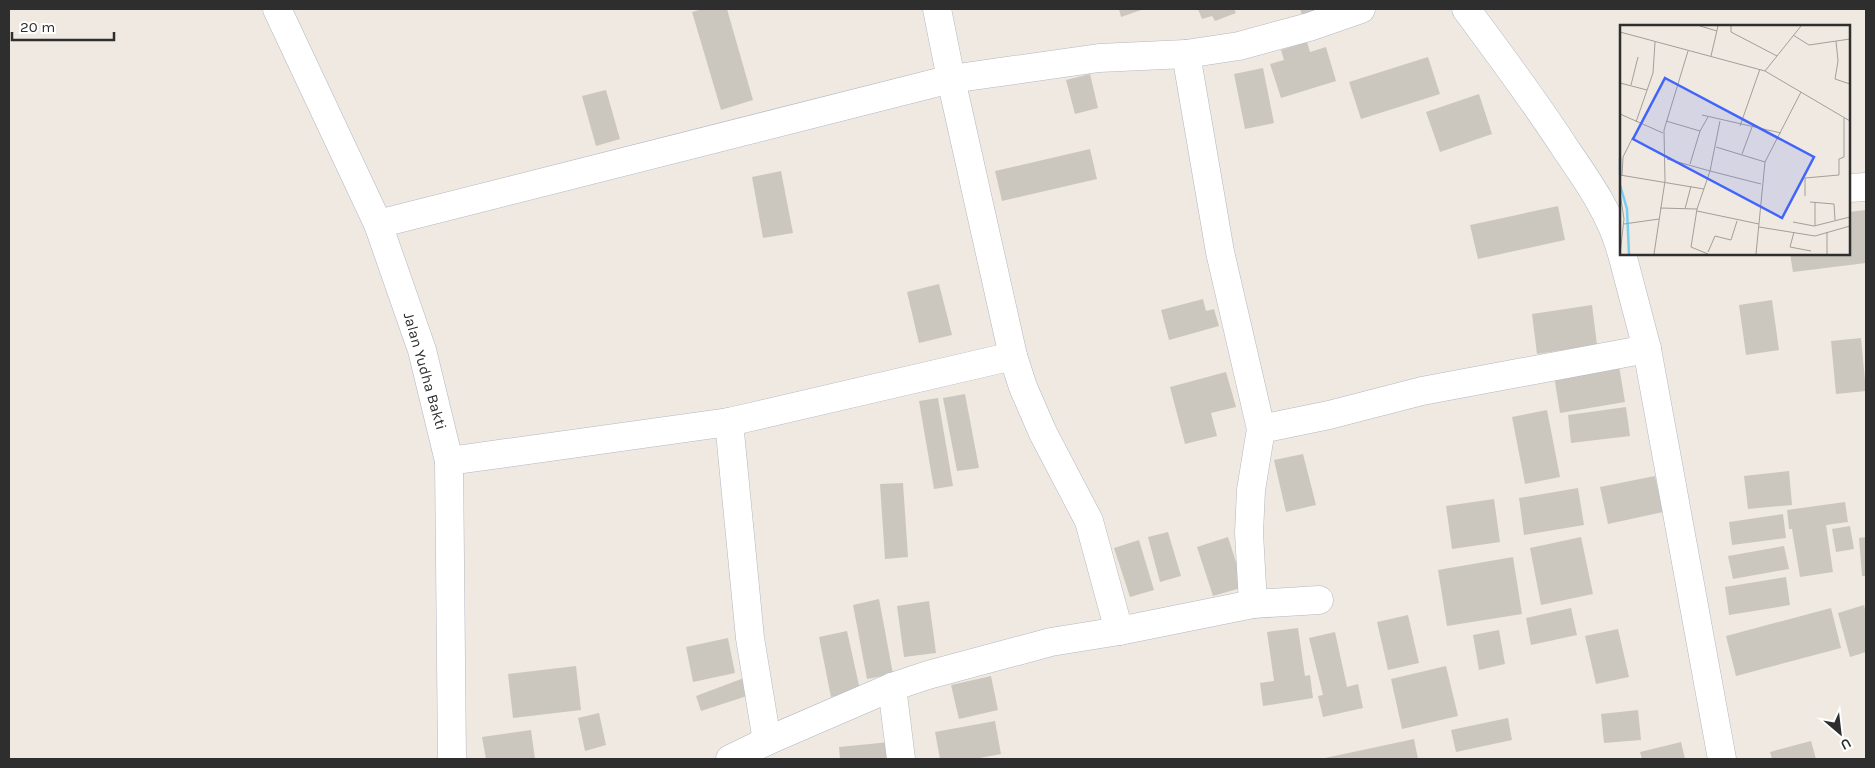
<svg xmlns="http://www.w3.org/2000/svg" width="1875" height="768" viewBox="0 0 1875 768" font-family="Karla,sans-serif">
<style>
.building{fill:#cbc7bf}
.lines{fill:none;stroke-linecap:round;stroke-linejoin:round}
.minor-casing{stroke:#b4b7c1;stroke-width:29}
.minor{stroke:#fff;stroke-width:28}
.labels{text-anchor:middle;dominant-baseline:central;stroke-width:4;stroke-linejoin:round;paint-order:stroke}
.street-label{font-size:15px;fill:#2e2e2e;stroke:#fff}
.inset-river{fill:none;stroke:#75cff0;stroke-width:2.5}
.inset-road{fill:none;stroke:#a29e99;stroke-width:1}
.view{fill:#4264fb;fill-opacity:0.15;stroke:#4264fb;stroke-width:2.5}
.inset-edge{fill:none;stroke:#2e2e2e;stroke-width:2.5}
</style>
<rect width="100%" height="100%" fill="#efe9e1"/>
<g class="building">
<path d="M703,9H727L753,100L721,110L692,12Z"/>
<path d="M1119,9H1144L1121,17Z"/>
<path d="M1198,9H1234L1236,13L1215,21L1212,16L1202,19Z"/>
<path d="M1300,9H1333L1303,19Z"/>
<path d="M1307,42L1310,52L1326,47L1336,81L1281,98L1270,64L1284,60L1281,50Z"/>
<path d="M1428,57L1440,94L1361,119L1349,82Z"/>
<path d="M1263,68L1274,123L1245,129L1234,74Z"/>
<path d="M1090,74L1098,108L1075,114L1066,80Z"/>
<path d="M606,90L620,139L596,146L582,96Z"/>
<path d="M1479,94L1492,134L1440,152L1426,112Z"/>
<path d="M1090,149L1097,179L1002,201L995,171Z"/>
<path d="M781,171L793,233L763,238L752,177Z"/>
<path d="M1558,206L1565,240L1478,259L1470,225Z"/>
<path d="M1866,210V263L1793,272L1790,254H1849V212Z"/>
<path d="M939,284L952,335L919,343L907,292Z"/>
<path d="M1203,299L1206,311L1214,309L1219,326L1169,340L1161,310Z"/>
<path d="M1772,300L1779,350L1746,355L1739,305Z"/>
<path d="M1592,305L1597,345L1537,354L1532,314Z"/>
<path d="M1861,338L1866,391L1836,394L1831,341Z"/>
<path d="M1619,366L1625,402L1560,413L1554,376Z"/>
<path d="M1226,372L1236,407L1211,413L1217,436L1185,444L1170,387Z"/>
<path d="M965,394L979,468L957,471L943,398Z"/>
<path d="M938,398L953,486L934,489L919,401Z"/>
<path d="M1626,407L1630,436L1571,443L1568,415Z"/>
<path d="M1547,410L1560,477L1525,484L1512,417Z"/>
<path d="M1303,454L1316,505L1286,512L1274,460Z"/>
<path d="M1789,471L1792,505L1748,509L1744,476Z"/>
<path d="M1655,476L1663,512L1608,524L1600,487Z"/>
<path d="M903,483L908,557L885,559L880,484Z"/>
<path d="M1578,488L1584,525L1524,535L1519,498Z"/>
<path d="M1494,499L1500,542L1452,549L1446,506Z"/>
<path d="M1845,502L1848,522L1826,525L1833,572L1800,577L1792,529H1789L1787,510Z"/>
<path d="M1783,514L1786,538L1732,545L1729,522Z"/>
<path d="M1850,526L1854,549L1836,552L1832,529Z"/>
<path d="M1168,532L1181,576L1160,582L1148,537Z"/>
<path d="M1228,537L1244,587L1213,596L1197,547Z"/>
<path d="M1581,537L1593,594L1541,605L1530,548Z"/>
<path d="M1866,537V576H1862L1859,538Z"/>
<path d="M1139,540L1154,590L1130,597L1114,548Z"/>
<path d="M1784,546L1789,569L1733,579L1728,556Z"/>
<path d="M1513,557L1522,614L1447,626L1438,570Z"/>
<path d="M1786,577L1790,605L1729,615L1725,587Z"/>
<path d="M879,599L893,674L867,679L853,605Z"/>
<path d="M929,601L936,653L904,657L897,606Z"/>
<path d="M1864,605L1866,614V652L1850,657L1838,613Z"/>
<path d="M1571,608L1577,635L1531,645L1526,618Z"/>
<path d="M1831,608L1841,648L1736,676L1726,636Z"/>
<path d="M1408,615L1419,663L1388,670L1377,622Z"/>
<path d="M1298,628L1305,676L1310,675L1313,698L1263,706L1260,683L1274,681L1267,632Z"/>
<path d="M1618,629L1629,677L1596,684L1585,636Z"/>
<path d="M1499,630L1505,664L1479,670L1473,635Z"/>
<path d="M847,631L860,690L831,697L819,637Z"/>
<path d="M1335,632L1347,687L1358,684L1363,708L1323,717L1318,696L1323,695L1309,638Z"/>
<path d="M728,638L735,673L693,682L686,647Z"/>
<path d="M576,666L581,710L513,718L508,674Z"/>
<path d="M1446,666L1458,716L1402,729L1391,679Z"/>
<path d="M991,676L998,710L959,719L951,685Z"/>
<path d="M744,678L750,695L701,711L696,696Z"/>
<path d="M1638,710L1641,740L1604,743L1601,714Z"/>
<path d="M599,713L606,745L585,751L578,718Z"/>
<path d="M1508,718L1512,740L1456,752L1451,730Z"/>
<path d="M995,721L1001,754L974,759H940L935,732Z"/>
<path d="M531,730L535,759H486L482,737Z"/>
<path d="M1414,739L1418,759H1325V758Z"/>
<path d="M1811,741L1816,759H1772L1770,752Z"/>
<path d="M890,742L892,759H840L839,747Z"/>
<path d="M1681,742L1685,759H1642L1640,752Z"/>
</g>
<g class="lines">
<g class="minor-casing">
<g id="minor">
<path d="M277,9L378,224L422,350L449,461L452,759"/>
<path d="M937,9L951,79L1099,58L1186,54L1239,46L1309,27L1361,9"/>
<path d="M1466,9C1500,55 1534,100 1565,148C1587,180 1611,214 1621,251"/>
<path d="M1186,54L1220,252L1261,429"/>
<path d="M1849,188L1866,187"/>
<path d="M378,224L951,79L1013,356L1023,387L1043,433L1089,521L1119,631"/>
<path d="M1622,254L1647,349L1722,759"/>
<path d="M729,422L750,638L767,741"/>
<path d="M449,461L729,422L1013,356"/>
<path d="M1253,604L1249,533L1251,490L1261,429L1329,415L1422,391L1647,349"/>
<path d="M892,687L901,759"/>
<path d="M730,759L767,741L892,687L928,675L1051,642L1119,631L1253,604L1319,600"/>
</g>
</g>
<use href="#minor" class="minor"/>
</g>
<g class="labels">
<g class="street-label">
<text transform="translate(425 371) rotate(74)">Jalan Yudha Bakti</text>
</g>
</g>
<g transform="translate(1620 25)">
<rect width="230" height="230" fill="#efe9e1"/>
<path class="inset-river" d="M0,133V150M0,160L7,184L9,229"/>
<path class="inset-road" d="M80,1L97,6M111,1V7L157,31M0,7L145,46L230,96M173,10L189,20L230,14M216,16L218,36L215,54L230,59M91,31L98,1M145,46L181,1M0,58L27,65M11,60L18,32M0,89L43,108M82,90L161,108M46,96L80,106L88,92M100,96L90,146L141,159M16,97L33,48L35,17M120,101L140,44M96,122L145,137M122,129L132,102M47,134L90,146L77,184L71,222L88,229M70,139L80,106M0,150L84,164M2,151L3,132L13,112M0,168L4,194L0,229M185,171V153L219,150V134L224,132V93M190,177L214,179L215,195M195,177V201M40,183L77,184M65,184L71,161M77,186L139,199M173,197L194,201L230,192M4,199L39,194M139,202L195,211L230,201M174,207L170,222L191,226M207,207V229M88,227L95,211L111,215L117,196M34,229L45,156L44,105L68,26M136,229L145,137L181,67"/>
<path class="view" d="M45,53L194,132L162,193L13,114Z"/>
<rect width="230" height="230" class="inset-edge"/>
</g>
<rect width="1875" height="768" fill="none" stroke="#2e2e2e" stroke-width="20"/>
<g transform="translate(1840 733) rotate(152)" stroke="#ffffff" stroke-width="4" paint-order="stroke">
<path d="M0-4L9 19L0 12L-9 19Z" fill="#2e2e2e"/>
<text y="-8" font-size="14" font-weight="bold" text-anchor="middle" fill="#2e2e2e">U</text>
</g>
<path d="M12 32v8h102v-8" fill="none" stroke="#2e2e2e" stroke-width="2.5"/>
<text x="20" y="32" font-size="15" fill="#2e2e2e" stroke="#ffffff" stroke-width="4" paint-order="stroke">20 m</text>
</svg>
